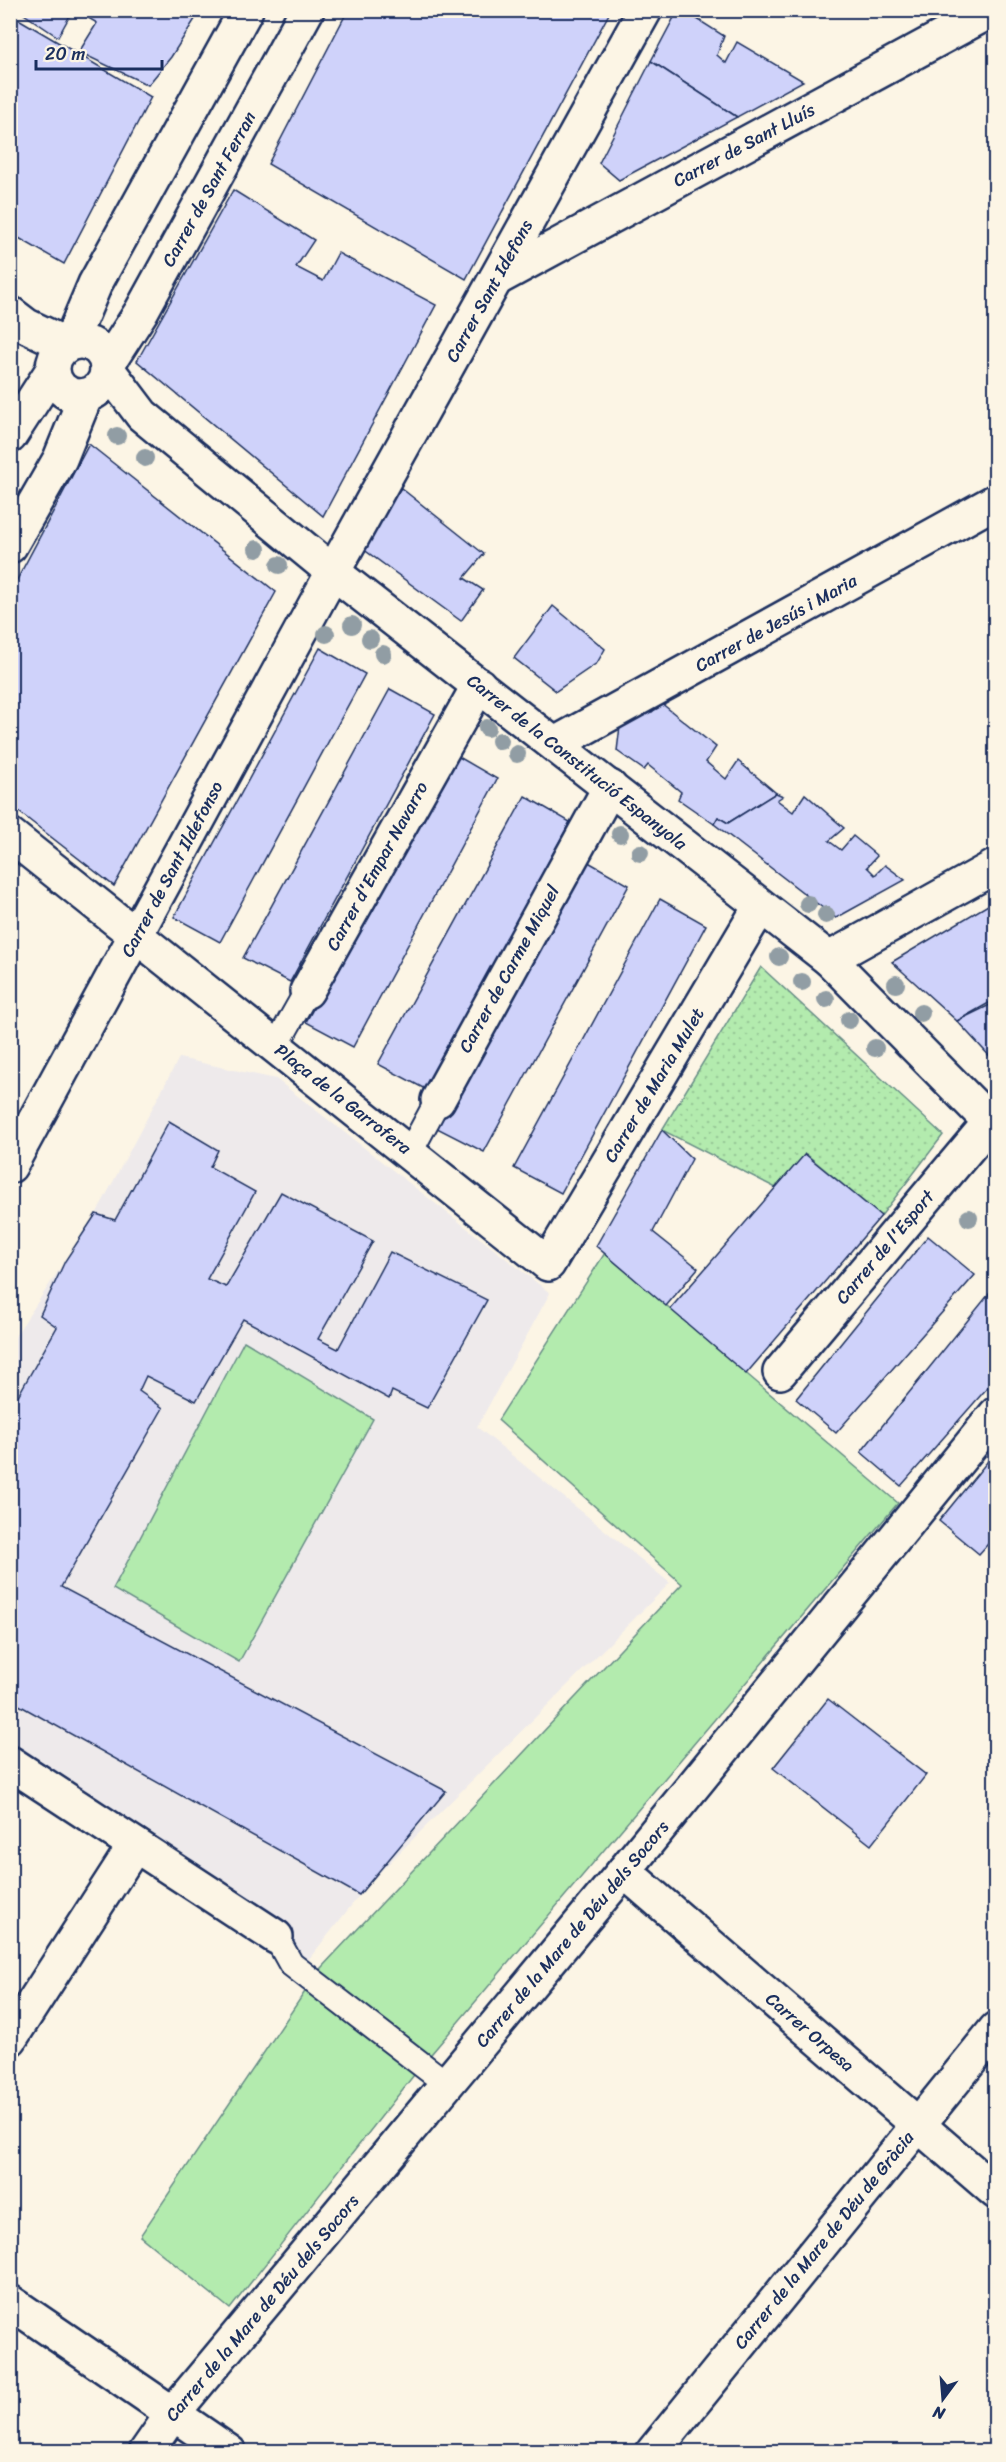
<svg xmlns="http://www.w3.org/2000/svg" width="1006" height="2462" viewBox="0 0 1006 2462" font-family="Sriracha,sans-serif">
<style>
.built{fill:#eeeaeb}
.grass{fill:url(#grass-dots);stroke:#678d86;stroke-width:1.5}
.pitch{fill:#b3ebae;stroke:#678d86;stroke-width:1.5}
.building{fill:#cfd2fa;stroke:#1b2f5e;stroke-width:1.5}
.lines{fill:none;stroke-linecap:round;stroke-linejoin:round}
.pedestrian-casing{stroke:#1b2f5e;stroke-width:28}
.minor-casing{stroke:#1b2f5e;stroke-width:38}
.tertiary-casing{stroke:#1b2f5e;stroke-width:38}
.pedestrian{stroke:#fcf5e5;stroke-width:24}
.minor{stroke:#fcf5e5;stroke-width:33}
.tertiary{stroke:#fcf5e5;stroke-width:33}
.tree{fill:#919da4}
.labels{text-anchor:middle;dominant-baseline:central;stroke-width:6;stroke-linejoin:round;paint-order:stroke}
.street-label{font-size:18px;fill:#1b2f5e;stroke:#fcf5e5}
</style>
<defs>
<pattern id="grass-dots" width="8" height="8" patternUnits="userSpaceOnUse" patternTransform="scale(1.5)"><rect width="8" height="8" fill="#b3ebae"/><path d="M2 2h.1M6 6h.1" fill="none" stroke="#99ca98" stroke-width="1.8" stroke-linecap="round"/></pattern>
</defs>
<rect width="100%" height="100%" fill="#fcf5e5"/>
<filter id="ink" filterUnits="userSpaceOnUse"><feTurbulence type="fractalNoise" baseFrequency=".0167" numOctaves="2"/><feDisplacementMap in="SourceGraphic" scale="12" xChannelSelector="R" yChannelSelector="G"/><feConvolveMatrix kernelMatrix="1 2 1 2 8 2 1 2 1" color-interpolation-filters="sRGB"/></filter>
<g filter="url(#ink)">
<path class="built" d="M179,1058L276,1079L550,1293L477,1427L670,1583L370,1882L297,1974L11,1784L10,1344L96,1214Z"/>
<path class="grass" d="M761,967L943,1135L881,1216L806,1154L776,1188L662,1130Z"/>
<g class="pitch">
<path d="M605,1253L898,1503L421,2066L230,2309L140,2236L321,1968L682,1584L498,1420Z"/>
<path d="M244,1341L373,1419L239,1662L113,1589Z"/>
</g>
<g class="building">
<path d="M18,10H73L58,37Z"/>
<path d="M75,10H187L197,16L171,57L148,85L79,52L97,23Z"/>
<path d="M348,10H611L466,279L268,164Z"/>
<path d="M678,10H683L724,36L717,55L726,63L737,42L803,81L737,117L651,61Z"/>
<path d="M10,14L151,97L64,264L10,233Z"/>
<path d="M651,61L737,117L619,180L599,163Z"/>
<path d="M233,190L314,240L296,267L323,281L338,253L436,305L323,516L137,361Z"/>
<path d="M89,444L276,592L114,886L10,805V593Z"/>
<path d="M401,488L484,554L464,578L483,590L461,621L359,546Z"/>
<path d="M553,606L605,649L597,663L556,691L514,658Z"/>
<path d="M320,648L365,674L220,942L174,917Z"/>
<path d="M390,689L435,714L290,982L243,958Z"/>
<path d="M661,703L716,747L706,762L726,779L738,761L776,793L728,823L718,817L714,824L678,799L681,792L648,765L644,770L617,751L621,718L648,709L652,712Z"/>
<path d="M452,753L497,779L353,1047L306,1022Z"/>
<path d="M776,793L783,796L777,800L793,812L805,794L844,828L829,841L841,850L853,836L877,856L867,867L875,875L885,865L905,880L836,918L714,824L718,817L728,823Z"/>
<path d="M525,796L570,822L425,1089L378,1064Z"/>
<path d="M583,859L629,885L484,1152L437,1128Z"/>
<path d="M660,899L706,925L561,1193L514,1168Z"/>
<path d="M988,905L996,917V999L957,1021L892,962Z"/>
<path d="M996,1002V1063L957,1021Z"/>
<path d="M169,1121L218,1150L210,1167L255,1192L207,1279L226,1287L281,1192L373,1241L318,1339L338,1349L390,1252L487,1300L427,1408L392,1391L389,1399L243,1319L196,1401L146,1376L139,1391L163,1408L61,1587L446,1791L359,1895L10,1700V1410L57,1327L40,1315L65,1261L96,1214L115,1220Z"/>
<path d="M662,1130L692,1159L653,1232L698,1268L666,1306L596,1246Z"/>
<path d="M805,1154L881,1216L746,1374L670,1309Z"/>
<path d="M928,1236L975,1275L836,1433L796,1399Z"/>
<path d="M993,1289L996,1292V1378L901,1486L861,1452Z"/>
<path d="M996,1451V1535L979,1554L939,1521Z"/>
<path d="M828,1699L926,1775L871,1845L773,1768Z"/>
</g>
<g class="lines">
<g class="pedestrian-casing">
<g id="pedestrian">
<path d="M276,1046L307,991"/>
<path d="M410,1152L438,1100"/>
<path d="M276,1937L291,1964L447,2084"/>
</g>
</g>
<g class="minor-casing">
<g id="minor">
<path d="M496,279L992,10"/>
<path d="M10,313L27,326L67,345"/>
<path d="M555,744L996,501"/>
<path d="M10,835L548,1264L760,907"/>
<path d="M829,959L996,866"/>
<path d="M307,991L479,685"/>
<path d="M438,1100L610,787"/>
<path d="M10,1166L333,572L645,10"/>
<path d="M780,1372L990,1122"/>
<path d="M10,1763L276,1937"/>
<path d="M624,1871L996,2192"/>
<path d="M10,2039L135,1845"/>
<path d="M10,2302L229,2452"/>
<path d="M146,2452L173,2413L624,1871L996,1414"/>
<path d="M653,2452L996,2029"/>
</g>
</g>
<g class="tertiary-casing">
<g id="tertiary">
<circle cx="80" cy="369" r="27"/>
<path d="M70,343L95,284L246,10"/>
<path d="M107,365L141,312L307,10"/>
<path d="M108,370L142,415L333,572L829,959L996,1128"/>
<path d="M10,436L52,371"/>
<path d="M10,546L60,459L86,395"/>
</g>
</g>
<use href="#pedestrian" class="pedestrian"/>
<use href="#minor" class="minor"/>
<use href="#tertiary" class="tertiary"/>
</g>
<g class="tree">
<circle cx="117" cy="436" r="9"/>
<circle cx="145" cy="458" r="9"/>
<circle cx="257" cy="549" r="9"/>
<circle cx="279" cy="565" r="9"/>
<circle cx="352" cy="625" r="9"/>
<circle cx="326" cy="634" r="9"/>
<circle cx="370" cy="639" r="9"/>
<circle cx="383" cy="654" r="9"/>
<circle cx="487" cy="728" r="9"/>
<circle cx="500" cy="741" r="9"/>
<circle cx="517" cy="754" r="9"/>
<circle cx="620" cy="834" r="9"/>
<circle cx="640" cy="853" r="9"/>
<circle cx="808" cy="904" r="9"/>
<circle cx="826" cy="915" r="9"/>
<circle cx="779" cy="957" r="9"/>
<circle cx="802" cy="982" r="9"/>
<circle cx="896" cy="984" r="9"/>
<circle cx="826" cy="999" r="9"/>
<circle cx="921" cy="1013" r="9"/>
<circle cx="849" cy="1020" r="9"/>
<circle cx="875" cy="1048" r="9"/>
<circle cx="969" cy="1218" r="9"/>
</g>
</g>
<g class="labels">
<g class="street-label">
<text transform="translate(744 145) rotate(-28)">Carrer de Sant Lluís</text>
<text transform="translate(209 189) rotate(-61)">Carrer de Sant Ferran</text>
<text transform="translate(489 291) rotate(-61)">Carrer Sant Idefons</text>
<text transform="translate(776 623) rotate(-29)">Carrer de Jesús i Maria</text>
<text transform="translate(577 762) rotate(38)">Carrer de la Constitució Espanyola</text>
<text transform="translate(377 866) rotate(-61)">Carrer d'Empar Navarro</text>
<text transform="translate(172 869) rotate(-62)">Carrer de Sant Ildefonso</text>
<text transform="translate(509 969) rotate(-61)">Carrer de Carme Miquel</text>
<text transform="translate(654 1085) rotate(-59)">Carrer de Maria Mulet</text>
<text transform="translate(343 1099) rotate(38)">Plaça de la Garrofera</text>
<text transform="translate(885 1247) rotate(-50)">Carrer de l'Esport</text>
<text transform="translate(572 1934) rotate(-50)">Carrer de la Mare de Déu dels Socors</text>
<text transform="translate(810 2032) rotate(41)">Carrer Orpesa</text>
<text transform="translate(824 2240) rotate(-51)">Carrer de la Mare de Déu de Gràcia</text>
<text transform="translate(262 2308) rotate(-50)">Carrer de la Mare de Déu dels Socors</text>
</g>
</g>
<rect width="1006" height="2462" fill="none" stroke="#fcf5e5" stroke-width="36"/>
<rect x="18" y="18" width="970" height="2426" fill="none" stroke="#1b2f5e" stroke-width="2" filter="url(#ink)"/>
<g transform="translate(943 2399) rotate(196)" stroke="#fcf5e5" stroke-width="4.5" paint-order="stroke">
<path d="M0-4.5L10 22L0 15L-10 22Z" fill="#1b2f5e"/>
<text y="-9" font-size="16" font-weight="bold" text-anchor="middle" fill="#1b2f5e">N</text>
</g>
<path d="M36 60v9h126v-9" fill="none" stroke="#1b2f5e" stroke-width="3"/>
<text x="45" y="60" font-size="18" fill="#1b2f5e" stroke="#fcf5e5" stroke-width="4.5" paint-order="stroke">20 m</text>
</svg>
